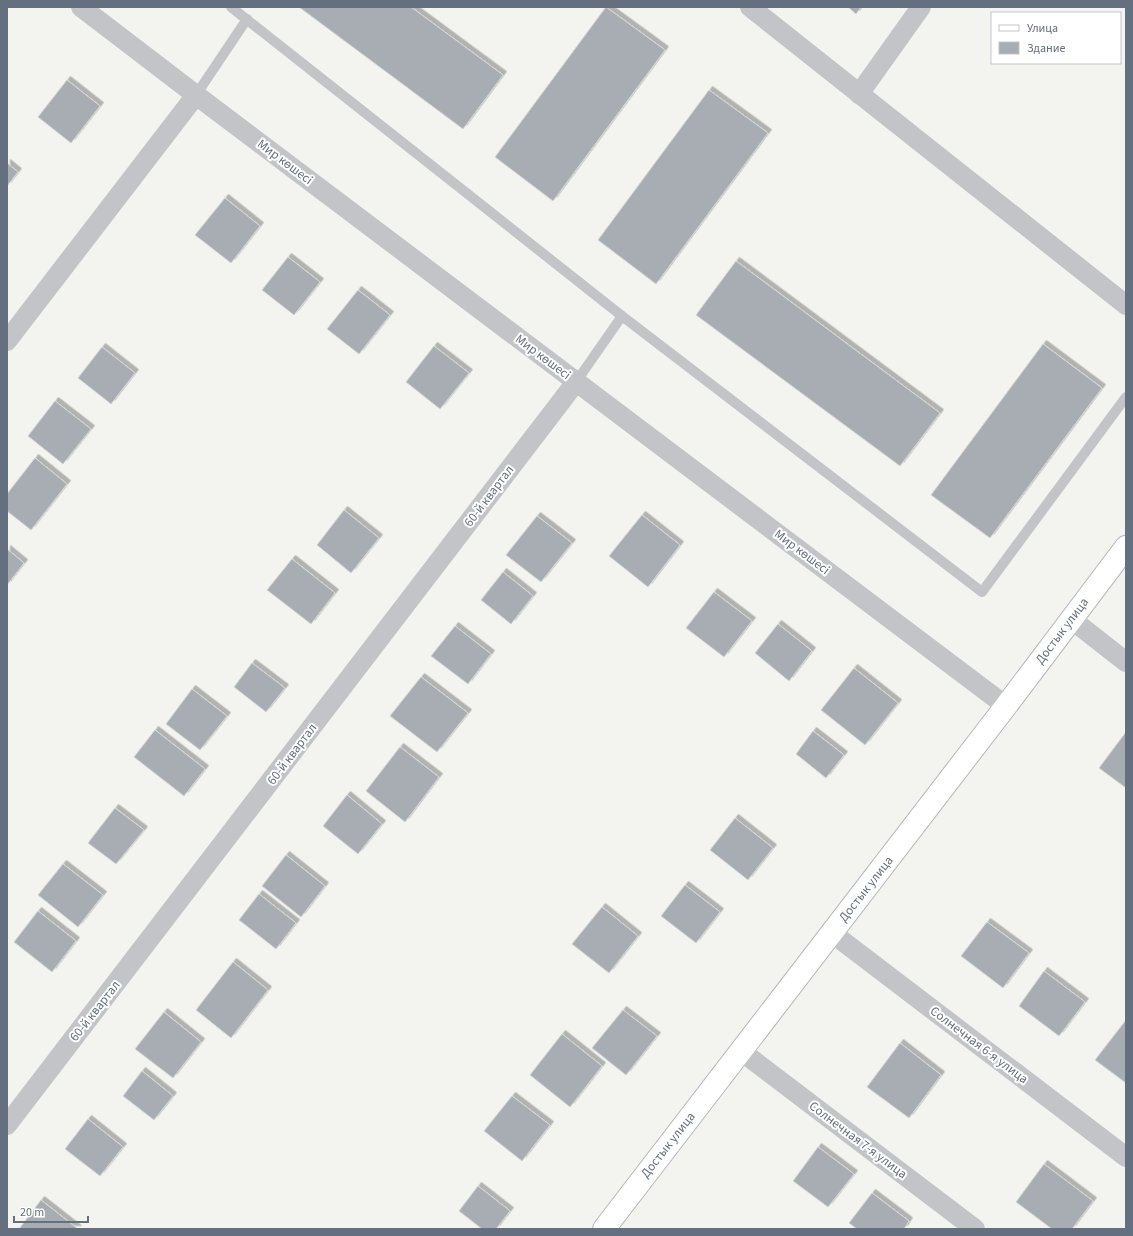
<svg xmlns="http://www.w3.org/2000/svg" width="1133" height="1236" viewBox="0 0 1133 1236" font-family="'Source Sans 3',sans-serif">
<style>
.building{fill:#a7adb3;stroke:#d4d5d2;filter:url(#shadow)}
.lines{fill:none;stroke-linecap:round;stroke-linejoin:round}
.secondary-casing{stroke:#b4b7bc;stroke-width:24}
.lane{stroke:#c2c4c8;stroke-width:10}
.street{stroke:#c2c4c8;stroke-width:20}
.secondary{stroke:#fff;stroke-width:22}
.labels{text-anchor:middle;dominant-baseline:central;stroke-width:4;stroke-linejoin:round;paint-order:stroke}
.street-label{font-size:13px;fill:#64707f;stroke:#fff}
</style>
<defs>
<filter id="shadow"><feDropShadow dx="3.5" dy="-3.5" stdDeviation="0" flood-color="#0004"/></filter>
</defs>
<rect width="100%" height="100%" fill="#f3f4f0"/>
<g class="building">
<path d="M299,7H411L503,75L463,129Z"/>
<path d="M606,7L665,50L553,201L495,157Z"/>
<path d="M848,7H861L856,14Z"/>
<path d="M67,80L100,106L71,143L38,117Z"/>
<path d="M709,90L768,133L656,284L598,240Z"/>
<path d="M7,163L18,172L7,186Z"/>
<path d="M225,198L260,226L231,263L195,235Z"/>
<path d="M288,257L320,282L294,315L262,290Z"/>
<path d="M736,261L940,413L900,466L696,315Z"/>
<path d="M358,290L390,315L359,354L327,329Z"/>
<path d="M1043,344L1102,388L990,538L931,495Z"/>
<path d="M434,346L469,373L440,409L406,382Z"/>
<path d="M102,347L135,373L111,404L78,378Z"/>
<path d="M55,401L91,429L63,464L28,436Z"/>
<path d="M35,458L67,484L31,530L7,511V494Z"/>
<path d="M344,510L379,538L351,573L317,545Z"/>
<path d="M642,515L680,545L648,587L609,556Z"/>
<path d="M537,516L572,543L541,582L506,555Z"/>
<path d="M7,549L24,563L7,585Z"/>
<path d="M292,559L335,593L311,624L267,590Z"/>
<path d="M503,572L533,596L511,624L481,600Z"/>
<path d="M714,592L752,621L724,657L686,628Z"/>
<path d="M778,624L812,651L789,681L755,653Z"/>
<path d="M455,626L491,654L468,684L431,656Z"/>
<path d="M252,663L285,688L266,712L234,687Z"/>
<path d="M854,668L898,703L865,745L821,710Z"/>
<path d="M421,677L468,713L437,752L390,716Z"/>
<path d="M192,689L227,716L200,750L166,724Z"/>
<path d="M155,730L205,769L184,796L134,757Z"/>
<path d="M813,731L844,755L826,778L796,754Z"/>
<path d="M1126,732V788L1099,768Z"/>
<path d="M400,747L439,777L405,822L366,791Z"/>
<path d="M347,795L382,824L358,854L323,826Z"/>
<path d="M115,808L144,830L116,864L88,843Z"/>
<path d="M735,818L773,848L748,880L710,850Z"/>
<path d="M286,855L325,886L301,917L262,886Z"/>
<path d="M63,864L103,895L78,927L38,895Z"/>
<path d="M685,885L720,912L696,943L661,916Z"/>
<path d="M259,894L296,923L276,949L239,920Z"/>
<path d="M602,907L638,936L609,973L572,944Z"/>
<path d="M38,911L76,941L52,972L14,942Z"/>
<path d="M987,922L1029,953L1003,988L961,956Z"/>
<path d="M233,962L268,990L231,1038L196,1010Z"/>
<path d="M1044,971L1085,1002L1059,1036L1019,1006Z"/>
<path d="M623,1010L657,1036L626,1075L592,1048Z"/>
<path d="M164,1012L201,1042L173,1078L135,1049Z"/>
<path d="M1126,1020V1083L1095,1060Z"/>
<path d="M562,1034L602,1066L570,1107L530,1075Z"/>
<path d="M900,1043L941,1075L909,1118L867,1087Z"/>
<path d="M142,1071L173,1096L154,1120L123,1096Z"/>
<path d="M512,1096L550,1125L522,1161L484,1131Z"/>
<path d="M88,1119L123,1147L100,1176L65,1149Z"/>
<path d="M818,1147L854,1174L828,1207L793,1181Z"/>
<path d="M1044,1164L1093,1201L1072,1229H1052L1016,1202Z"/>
<path d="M478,1186L510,1211L496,1229H482L459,1211Z"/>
<path d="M872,1193L909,1221L904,1229H857L849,1223Z"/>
<path d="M41,1200L78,1229H19Z"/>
</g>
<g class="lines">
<g class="secondary-casing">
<path id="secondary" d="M604,1229L1006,706L1126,547"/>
</g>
<g class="lane">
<path d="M231,7L622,316L982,592L1126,397"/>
<path d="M196,95L247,19"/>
<path d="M576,382L622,316"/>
</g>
<g class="street">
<path d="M81,7L196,95L1006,706"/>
<path d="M750,7L1126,305"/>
<path d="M859,94L921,7"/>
<path d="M7,341L196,95"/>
<path d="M1071,619L1126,662"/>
<path d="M832,933L1126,1157"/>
<path d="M741,1051L975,1229"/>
<path d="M7,1125L576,382"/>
</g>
<use href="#secondary" class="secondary"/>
</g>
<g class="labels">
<g class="street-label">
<text transform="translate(285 162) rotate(37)">Мир көшесі</text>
<text transform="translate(543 357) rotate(37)">Мир көшесі</text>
<text transform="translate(489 496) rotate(-53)">60-й квартал</text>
<text transform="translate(802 552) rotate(37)">Мир көшесі</text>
<text transform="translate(1062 631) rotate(-53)">Достык улица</text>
<text transform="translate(292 754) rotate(-53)">60-й квартал</text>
<text transform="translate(866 889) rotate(-52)">Достык улица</text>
<text transform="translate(95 1011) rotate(-52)">60-й квартал</text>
<text transform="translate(979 1045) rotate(37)">Солнечная 6-я улица</text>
<text transform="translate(858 1140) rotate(37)">Солнечная 7-я улица</text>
<text transform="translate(668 1145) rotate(-52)">Достык улица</text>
</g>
</g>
<rect width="1133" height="1236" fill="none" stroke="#64707f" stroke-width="16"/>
<rect x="991" y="12" width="130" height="52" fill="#ffffff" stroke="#c1c6cc"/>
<rect x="999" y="25" width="20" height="6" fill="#ffffff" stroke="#c1c6cc"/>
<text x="1027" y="32" font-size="12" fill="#64707f">Улица</text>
<rect x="999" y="42" width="20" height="12" fill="#a7adb3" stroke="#c1c6cc"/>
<text x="1027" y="52" font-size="12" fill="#64707f">Здание</text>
<path d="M14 1216v6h74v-6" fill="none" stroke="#64707f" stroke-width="2"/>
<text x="20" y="1216" font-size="12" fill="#64707f" stroke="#ffffff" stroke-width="3" paint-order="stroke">20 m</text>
</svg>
